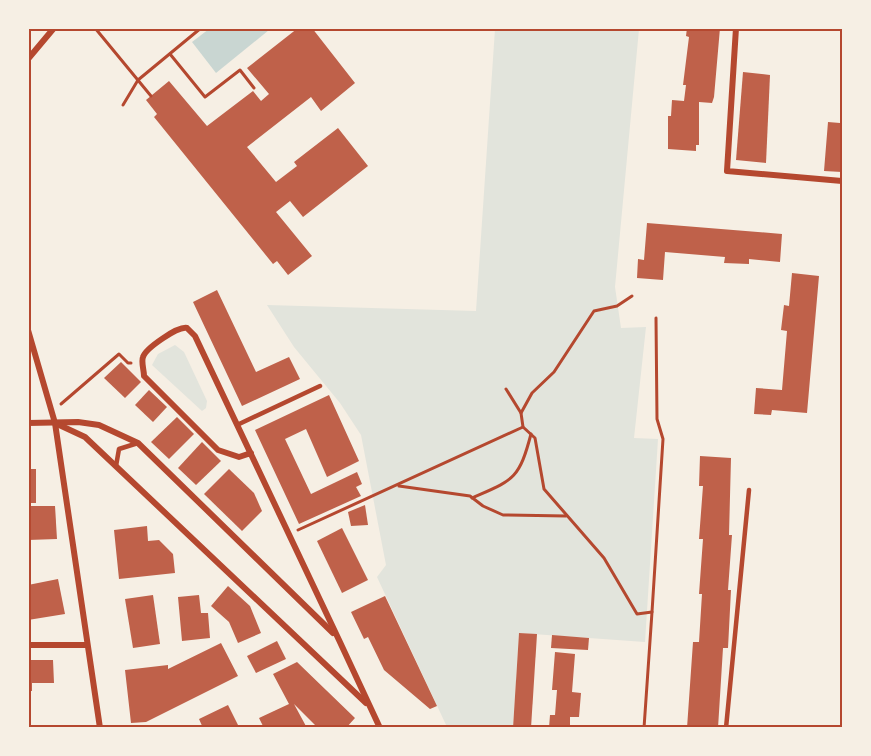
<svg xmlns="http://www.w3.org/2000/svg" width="871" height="756" viewBox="0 0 871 756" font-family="'Space Grotesk',sans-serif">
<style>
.green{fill:#e2e4dc}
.water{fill:#c9d6d2}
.building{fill:#bf614a}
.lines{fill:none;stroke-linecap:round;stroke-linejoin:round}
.path{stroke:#b5482f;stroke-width:3}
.service{stroke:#b5482f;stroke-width:4.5}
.minor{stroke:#b5482f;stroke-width:6}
.neatline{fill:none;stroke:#b5482f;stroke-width:2}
</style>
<rect width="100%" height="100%" fill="#f6efe4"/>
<g class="green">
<path d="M495,29H639L615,287L621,328L646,327L634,438L658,439L645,642L519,633L513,727H447L377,577L386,565L361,435L340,403L294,347L267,305L476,311Z"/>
<path d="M175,345L184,352L207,401L206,408L202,411L152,365L158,354Z"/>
</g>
<path class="water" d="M267,28L269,30L216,73L192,42L209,29Z"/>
<g class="building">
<path d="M298,28H312L355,83L321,111L311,97L247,147L276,182L297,166L294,162L338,128L368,166L303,217L290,201L276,212L312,256L288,275L277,261L273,264L154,117L157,114L146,100L169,81L207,126L253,91L261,101L269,94L247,68Z"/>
<path d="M687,28H720L714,97L712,103L699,102V145H696V151L668,149V116H671L672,100L684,101L686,85H683L689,37L686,36Z"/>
<path d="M743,72L770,75L766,163L736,160Z"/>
<path d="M841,109L842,172L824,171L828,122L840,123Z"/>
<path d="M647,223L782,234L780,262L749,259V264L724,263L725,257L665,252L663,280L637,278L638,259L644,260Z"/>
<path d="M792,273L819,276L807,413L772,410L771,415L754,414L756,388L782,390L787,331L781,330L784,305L789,306Z"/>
<path d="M217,290L256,372L289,357L300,379L242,406L193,302Z"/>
<path d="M121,362L141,382L125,398L104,378Z"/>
<path d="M149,390L167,407L153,422L135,405Z"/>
<path d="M329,395L359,461L327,477L306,429L285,439L311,494L357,472L362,484L356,487L361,496L299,524L255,430Z"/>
<path d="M177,417L194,434L169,459L151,442Z"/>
<path d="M202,442L221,461L196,485L178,468Z"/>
<path d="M700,456L731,458L729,535H732L728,590H731L728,648H723L718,728H687L693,642H699L702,594H699L703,539H699L703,486H699Z"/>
<rect x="28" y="469" width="8" height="34"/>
<path d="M229,469L254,493L262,511L242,531L204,494Z"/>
<path d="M365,505L368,525L351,526L348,512Z"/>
<path d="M28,506H55L57,539L28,540Z"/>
<path d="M147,526L148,541L159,540L173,554L175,573L119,579L114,530Z"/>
<path d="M342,528L368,580L342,593L317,541Z"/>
<path d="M58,579L65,614L28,620V585Z"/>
<path d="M228,586L250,606L261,633L238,643L229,622L211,606Z"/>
<path d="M153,595L160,644L133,648L125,599Z"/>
<path d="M199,595L201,613H208L210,638L182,641L178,597Z"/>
<path d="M385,596L437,706L430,709L384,670L368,637L364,639L351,612Z"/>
<path d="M519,633L537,634L531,728H513Z"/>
<path d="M552,635L589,638L588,650L551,648Z"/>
<path d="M277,641L286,659L256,673L247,656Z"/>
<path d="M221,643L238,676L146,722L131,723L125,670L168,665V669Z"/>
<path d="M555,652L575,654L572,692L581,693L579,717H570V728H549L550,715H555L557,690H552Z"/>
<path d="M28,660H53L54,683H32V691H28Z"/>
<path d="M297,662L355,718L346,728H318L294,704L307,728H264L259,718L289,704L273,674Z"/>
<path d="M228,705L239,727L243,725L244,728H203L199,719Z"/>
</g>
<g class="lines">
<g class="path">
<path d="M95,28L151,96"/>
<path d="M170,54L205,97L240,70L254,88"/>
<path d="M123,105L138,80L201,28"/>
<path d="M632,296L617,306L594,311L554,372L532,393L521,413L523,427L535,438L544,489L604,558L637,614L652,612L644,728"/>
<path d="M506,389L521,413"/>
<path d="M61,404L119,354L128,363H131"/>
<path d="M399,486L470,496L483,506L503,515L566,516"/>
<path d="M472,498C513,480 519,480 531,434"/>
<path d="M298,530L523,427"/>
<path d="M652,612L663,439L657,419L656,318"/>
</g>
<g class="service">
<path d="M237,425L320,386"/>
<path d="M116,466L119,449L138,443"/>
<path d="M726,728L749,490"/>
</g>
<g class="minor">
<path d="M736,28L727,171L842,181"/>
<path d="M28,59L54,28"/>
<path d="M28,330L55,423L100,728"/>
<path d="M28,423L78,422L99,425L138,443L333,633"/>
<path d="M55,423L85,437L366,703"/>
<path d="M251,453L239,457L218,450L144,376C144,370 141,362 143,357C146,348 178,326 187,328L195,336C243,437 291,539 339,640L380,728"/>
<path d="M28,645H87"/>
</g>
</g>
<rect width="871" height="756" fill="none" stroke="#f6efe4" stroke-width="60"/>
<rect x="30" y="30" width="811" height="696" class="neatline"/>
</svg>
